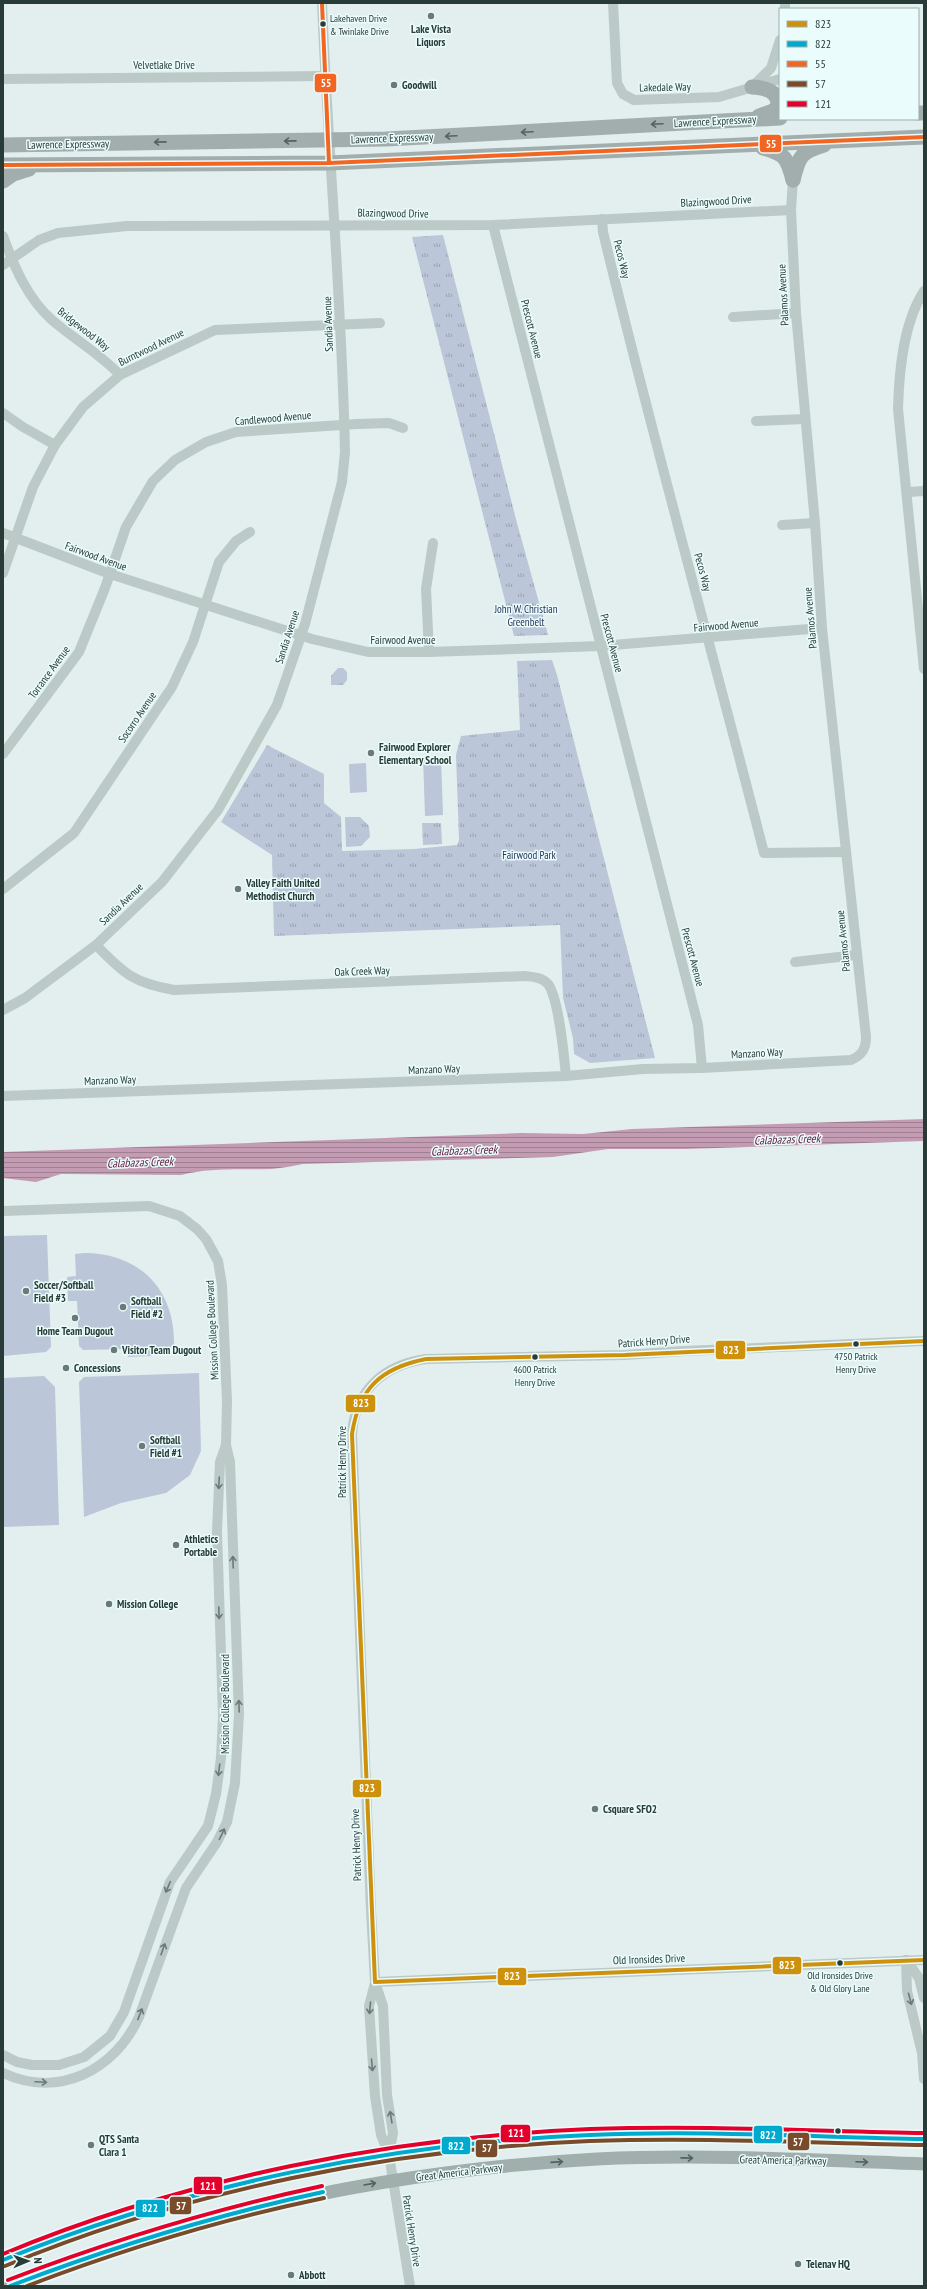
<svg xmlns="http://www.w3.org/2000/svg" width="927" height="2289" viewBox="0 0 927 2289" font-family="'PT Sans Narrow',sans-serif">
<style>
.grass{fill:#bbc6d8}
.park{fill:url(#park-tufts)}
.water{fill:url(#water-rules)}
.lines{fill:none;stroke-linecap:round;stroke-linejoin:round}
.minor{stroke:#bbc9c7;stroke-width:10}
.major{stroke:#a0aeac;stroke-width:13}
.highway{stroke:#a2aead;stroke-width:15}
.bus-1-casing{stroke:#eafcfb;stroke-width:7}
.bus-2-casing{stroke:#eafcfb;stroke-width:7}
.bus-3-casing{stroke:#eafcfb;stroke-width:7}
.bus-4-casing{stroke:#eafcfb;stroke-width:7}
.bus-5-casing{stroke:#eafcfb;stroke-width:7}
.bus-1{stroke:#ce910b;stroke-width:4}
.bus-2{stroke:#00a9ce;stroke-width:4}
.bus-3{stroke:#f26522;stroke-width:4}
.bus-4{stroke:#7a4b2a;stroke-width:4}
.bus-5{stroke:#e4002b;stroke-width:4}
.oneway{stroke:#536360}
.oneway2{stroke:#6a7b77}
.oneway3{stroke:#52635f}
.poi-dot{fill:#697a77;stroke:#eafcfb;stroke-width:1.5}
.bus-dot{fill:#283b36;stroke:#eafcfb;stroke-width:1.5}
.labels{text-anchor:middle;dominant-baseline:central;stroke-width:3;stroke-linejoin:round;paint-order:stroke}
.bus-label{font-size:10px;fill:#283b36;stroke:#eafcfb}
.poi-label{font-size:11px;font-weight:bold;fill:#283b36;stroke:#eafcfb;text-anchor:start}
.street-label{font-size:11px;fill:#283b36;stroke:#eafcfb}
.park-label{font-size:11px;fill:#29345c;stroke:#eafcfb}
.water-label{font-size:12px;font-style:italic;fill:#61193e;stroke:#eafcfb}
.line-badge{stroke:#eafcfb;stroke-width:1.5}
.badge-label{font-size:11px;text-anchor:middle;font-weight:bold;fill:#fff}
</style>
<defs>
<pattern id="park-tufts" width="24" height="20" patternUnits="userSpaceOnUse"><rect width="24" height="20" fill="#bbc6d8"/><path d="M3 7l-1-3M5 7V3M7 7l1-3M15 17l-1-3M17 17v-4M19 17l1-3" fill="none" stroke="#98a2b0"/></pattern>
<pattern id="water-rules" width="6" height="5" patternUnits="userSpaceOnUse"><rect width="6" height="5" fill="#c39cb3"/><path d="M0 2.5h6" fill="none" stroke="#9e8092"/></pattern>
</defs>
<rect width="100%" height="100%" fill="#e3efef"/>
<g class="grass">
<path d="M423,757H441L443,815L425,816Z"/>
<path d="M366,763L367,792L350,793L349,764Z"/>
<path d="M47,1235L51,1347L46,1352L3,1356V1236Z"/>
<path d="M84,1253C141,1253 176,1291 174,1347L152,1348V1356L128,1357L127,1349L83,1350L79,1346L77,1301H68L67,1277L76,1276L75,1254Z"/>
<path d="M199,1373L201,1451L190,1475L166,1493L121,1503L84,1517L79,1382L84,1377Z"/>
<path d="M44,1376L55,1387L59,1525L3,1527V1378Z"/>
</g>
<g class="park">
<path d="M443,235L517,523L548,635L514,636L412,237Z"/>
<path d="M552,660L557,675L655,1058L590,1063L574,1054L573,1038L563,998L560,925L274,936L272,855L221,822L267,745L324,774V803L341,817L342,851L414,849L457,845L459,840L456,755L461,736L520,730L517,661Z"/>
<path d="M338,668H343L347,672V680L343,685H331V676Z"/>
<path d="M345,817H360L369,826L370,837L361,846L346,847Z"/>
<path d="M422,823H441L442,844L423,845Z"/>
</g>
<path class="water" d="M924,1119V1141L686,1149H608L553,1157L303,1164C293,1166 282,1168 272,1169C241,1170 212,1167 181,1175L61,1174L36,1182L3,1178V1152L521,1133L583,1134L632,1129Z"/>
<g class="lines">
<g class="minor">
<path d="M613,3L617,83L623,94L634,100L719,97L780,79"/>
<path d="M785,3V9"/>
<path d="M3,79L325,76"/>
<path d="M754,85L771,68L780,40"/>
<path d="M602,219L603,232C653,440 711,646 764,853L845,852"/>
<path d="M493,225L698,1025L702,1068"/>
<path d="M3,236C14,266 27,298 52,320C74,339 100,354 120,375"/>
<path d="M3,265L39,240L58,233L127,226L493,225L791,210"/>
<path d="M924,291C903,323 899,372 898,409L924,669"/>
<path d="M733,317L796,313"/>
<path d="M3,413L23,427L55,445"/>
<path d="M756,421L805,419"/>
<path d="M908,492L924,491"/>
<path d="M782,525L815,523"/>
<path d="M3,533L110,574L312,639L368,652H429L600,646L822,628"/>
<path d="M3,573L33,487L55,445L83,407L120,375L215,330L380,323"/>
<path d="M429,652L426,589L433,543"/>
<path d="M3,754L79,652L105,588L126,527L153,481L175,460L206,442L236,432L357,424L389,423L403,428"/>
<path d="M3,889L74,833L172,687L193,642L219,562L236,541L250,532"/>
<path d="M96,945C124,974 134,983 174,990L525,976C533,977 542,977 548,984C559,999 564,1056 566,1076"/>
<path d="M795,962L856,955"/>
<path d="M3,1010L25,998L96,945L162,882L218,810L277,705L305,624L342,482L345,452C342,302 328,153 322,3"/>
<path d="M3,1096L566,1076L643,1069L702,1068L851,1060C862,1055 866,1049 866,1037L822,628L815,523L796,313L791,210L793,180"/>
<path d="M3,1211L149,1206L180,1216L197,1229L206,1239L218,1261L222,1285L227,1401L226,1445L220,1462L217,1531L223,1716L221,1758L216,1794L208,1826L170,1882L124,2012L110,2036L84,2057L59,2065H32L17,2062L3,2055"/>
<path d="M906,1960L907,1991L922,2053L924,2079"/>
<path d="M906,1960L919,1978L924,1998"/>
<path d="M375,1982L924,1960"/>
<path d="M375,1983L369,2006L375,2096L381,2135L389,2155L410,2286"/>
<path d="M3,2073C59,2099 115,2070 139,2017L186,1888L217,1842L227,1822L235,1783L239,1714L230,1462L226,1445"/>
<path d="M389,2155L393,2133L387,2095L383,2006L375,1982L371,1911L352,1434C355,1390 384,1365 426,1359L625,1355L684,1351L924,1341"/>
</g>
<g class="major">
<path d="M3,2260C105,2216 210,2188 319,2168C408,2151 499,2139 590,2135C701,2131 813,2137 924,2139"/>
<path d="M10,2286C198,2211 395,2170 597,2159C705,2154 815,2160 924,2164"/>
</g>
<g class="highway">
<path d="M752,87C766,88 777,90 779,106"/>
<path d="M918,113H924"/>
<path d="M759,116L773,111L780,104"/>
<path d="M3,145L386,139L780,118"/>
<path d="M763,148C785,154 787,157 793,180"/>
<path d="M3,165L329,163L924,137"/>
<path d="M793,180C799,157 800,152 824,145"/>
<path d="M3,181L13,174L29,169"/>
</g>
<g class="bus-1-casing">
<g id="bus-1">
<path d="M375,1982L352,1434C359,1388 381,1368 426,1359L625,1355L924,1341"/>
<path d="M375,1982L924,1960"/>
</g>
</g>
<g class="bus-2-casing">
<g id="bus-2">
<path d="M3,2260C187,2185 391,2143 590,2135C701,2130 813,2137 924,2139"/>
<path d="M10,2286C112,2247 216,2215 323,2192"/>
</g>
</g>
<g class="bus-3-casing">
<g id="bus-3">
<path d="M322,3L329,163"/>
<path d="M3,165L329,163L924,137"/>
</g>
</g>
<g class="bus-4-casing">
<g id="bus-4">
<path d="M5,2266C188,2190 393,2149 590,2141C702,2137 813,2143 924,2145"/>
<path d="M27,2286C124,2249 223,2219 324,2198"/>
</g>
</g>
<g class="bus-5-casing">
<g id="bus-5">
<path d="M3,2254C186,2178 392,2137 590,2129C701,2125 813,2131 924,2133"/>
<path d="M8,2280C110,2241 214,2209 322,2186"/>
</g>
</g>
<use href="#bus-1" class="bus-1"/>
<use href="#bus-2" class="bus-2"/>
<use href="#bus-3" class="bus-3"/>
<use href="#bus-4" class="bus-4"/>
<use href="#bus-5" class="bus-5"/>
</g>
<defs><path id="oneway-shaft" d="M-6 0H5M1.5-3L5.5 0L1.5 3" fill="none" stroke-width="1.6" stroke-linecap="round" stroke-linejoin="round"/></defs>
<g class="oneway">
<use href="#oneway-shaft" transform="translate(657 124) rotate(177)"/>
<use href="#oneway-shaft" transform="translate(527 132) rotate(177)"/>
<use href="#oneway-shaft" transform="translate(451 136) rotate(177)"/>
<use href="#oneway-shaft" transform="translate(290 141) rotate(179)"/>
<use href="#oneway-shaft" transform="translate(160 142) rotate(179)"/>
</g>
<g class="oneway2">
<use href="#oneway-shaft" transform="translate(219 1483) rotate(93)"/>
<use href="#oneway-shaft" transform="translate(233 1562) rotate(-92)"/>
<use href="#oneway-shaft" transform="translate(219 1613) rotate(88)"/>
<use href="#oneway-shaft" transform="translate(239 1706) rotate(-92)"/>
<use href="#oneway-shaft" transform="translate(219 1770) rotate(97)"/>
<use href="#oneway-shaft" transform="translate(222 1834) rotate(-64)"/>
<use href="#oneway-shaft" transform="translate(168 1887) rotate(113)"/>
<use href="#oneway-shaft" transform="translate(163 1949) rotate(-71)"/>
<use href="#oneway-shaft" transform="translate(910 1999) rotate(75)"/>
<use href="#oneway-shaft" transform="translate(370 2008) rotate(95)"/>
<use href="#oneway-shaft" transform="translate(140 2014) rotate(-69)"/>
<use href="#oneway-shaft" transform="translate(372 2065) rotate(85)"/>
<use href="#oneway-shaft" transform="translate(41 2082) rotate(3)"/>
<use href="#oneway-shaft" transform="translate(391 2117) rotate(-99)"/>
</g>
<g class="oneway3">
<use href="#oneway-shaft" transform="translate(687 2158) rotate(1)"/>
<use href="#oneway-shaft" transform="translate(557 2162) rotate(-4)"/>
<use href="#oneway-shaft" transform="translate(862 2162) rotate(2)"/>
<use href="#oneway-shaft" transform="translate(370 2184) rotate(-10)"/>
</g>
<g class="poi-dot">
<circle cx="431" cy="16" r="4"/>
<circle cx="394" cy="85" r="4"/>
<circle cx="371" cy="753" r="4"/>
<circle cx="238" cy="889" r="4"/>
<circle cx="26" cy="1291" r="4"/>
<circle cx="123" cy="1307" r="4"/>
<circle cx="75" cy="1318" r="4"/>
<circle cx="114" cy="1350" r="4"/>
<circle cx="66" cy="1368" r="4"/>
<circle cx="142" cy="1446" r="4"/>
<circle cx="176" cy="1545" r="4"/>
<circle cx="109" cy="1604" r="4"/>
<circle cx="595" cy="1809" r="4"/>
<circle cx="91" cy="2145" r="4"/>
<circle cx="798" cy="2264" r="4"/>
<circle cx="291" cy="2275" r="4"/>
</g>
<g class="bus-dot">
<circle cx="323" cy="24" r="3.5"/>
<circle cx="856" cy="1344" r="3.5"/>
<circle cx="535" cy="1357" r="3.5"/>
<circle cx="840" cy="1963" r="3.5"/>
<circle cx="838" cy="2131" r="3.5"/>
</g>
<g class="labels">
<g class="bus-label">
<text x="330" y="18" text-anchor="start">Lakehaven Drive<tspan x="330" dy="13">&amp; Twinlake Drive</tspan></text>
<text x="856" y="1356">4750 Patrick<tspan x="856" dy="13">Henry Drive</tspan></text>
<text x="535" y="1369">4600 Patrick<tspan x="535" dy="13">Henry Drive</tspan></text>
<text x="840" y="1975">Old Ironsides Drive<tspan x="840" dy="13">&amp; Old Glory Lane</tspan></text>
</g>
<g class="poi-label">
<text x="431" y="29" text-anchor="middle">Lake Vista<tspan x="431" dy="13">Liquors</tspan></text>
<text x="402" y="85">Goodwill</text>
<text x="379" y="747">Fairwood Explorer<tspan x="379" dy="13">Elementary School</tspan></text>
<text x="246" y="883">Valley Faith United<tspan x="246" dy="13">Methodist Church</tspan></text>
<text x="34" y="1285">Soccer/Softball<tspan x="34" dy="13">Field #3</tspan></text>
<text x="131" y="1301">Softball<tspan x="131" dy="13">Field #2</tspan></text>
<text x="75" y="1331" text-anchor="middle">Home Team Dugout</text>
<text x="122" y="1350">Visitor Team Dugout</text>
<text x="74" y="1368">Concessions</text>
<text x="150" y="1440">Softball<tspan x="150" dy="13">Field #1</tspan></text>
<text x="184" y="1539">Athletics<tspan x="184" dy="13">Portable</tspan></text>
<text x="117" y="1604">Mission College</text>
<text x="603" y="1809">Csquare SFO2</text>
<text x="99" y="2139">QTS Santa<tspan x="99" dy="13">Clara 1</tspan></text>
<text x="806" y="2264">Telenav HQ</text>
<text x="299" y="2275">Abbott</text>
</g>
<g class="street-label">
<text x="164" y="65">Velvetlake Drive</text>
<text transform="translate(665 87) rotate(-1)">Lakedale Way</text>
<text transform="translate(715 121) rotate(-3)">Lawrence Expressway</text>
<text transform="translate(392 138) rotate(-2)">Lawrence Expressway</text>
<text transform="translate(68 144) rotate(-1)">Lawrence Expressway</text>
<text transform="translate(716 201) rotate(-3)">Blazingwood Drive</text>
<text transform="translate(393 213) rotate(1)">Blazingwood Drive</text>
<text transform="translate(622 259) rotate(76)">Pecos Way</text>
<text transform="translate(783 295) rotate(-93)">Palamos Avenue</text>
<text transform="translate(328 324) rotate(-92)">Sandia Avenue</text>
<text transform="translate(84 329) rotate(38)">Bridgewood Way</text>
<text transform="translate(532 329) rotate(76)">Prescott Avenue</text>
<text transform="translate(151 347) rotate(-26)">Burntwood Avenue</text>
<text transform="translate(273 418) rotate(-5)">Candlewood Avenue</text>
<text transform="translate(96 556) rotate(20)">Fairwood Avenue</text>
<text transform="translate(703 572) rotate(75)">Pecos Way</text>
<text transform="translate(810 618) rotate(-95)">Palamos Avenue</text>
<text transform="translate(726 625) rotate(-5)">Fairwood Avenue</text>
<text transform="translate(287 637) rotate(-72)">Sandia Avenue</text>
<text x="403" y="640">Fairwood Avenue</text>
<text transform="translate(612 643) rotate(75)">Prescott Avenue</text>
<text transform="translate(49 672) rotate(-54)">Torrance Avenue</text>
<text transform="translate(137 717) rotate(-56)">Socorro Avenue</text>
<text transform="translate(121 904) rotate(-44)">Sandia Avenue</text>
<text transform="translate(843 941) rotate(-96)">Palamos Avenue</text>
<text transform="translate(693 957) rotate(75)">Prescott Avenue</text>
<text transform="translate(362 971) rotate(-2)">Oak Creek Way</text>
<text transform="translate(757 1053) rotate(-3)">Manzano Way</text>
<text transform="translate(434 1069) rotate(-2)">Manzano Way</text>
<text transform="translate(110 1080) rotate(-2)">Manzano Way</text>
<text transform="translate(212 1330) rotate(-93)">Mission College Boulevard</text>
<text transform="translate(654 1341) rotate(-4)">Patrick Henry Drive</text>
<text transform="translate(342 1462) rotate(-90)">Patrick Henry Drive</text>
<text transform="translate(225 1704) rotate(-90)">Mission College Boulevard</text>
<text transform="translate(356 1845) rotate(-92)">Patrick Henry Drive</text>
<text transform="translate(649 1959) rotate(-2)">Old Ironsides Drive</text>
<text transform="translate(783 2160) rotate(1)">Great America Parkway</text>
<text transform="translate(459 2172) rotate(-7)">Great America Parkway</text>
<text transform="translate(412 2231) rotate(81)">Patrick Henry Drive</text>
</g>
<g class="park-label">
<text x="526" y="609">John W. Christian<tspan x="526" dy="13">Greenbelt</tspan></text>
<text x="529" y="855">Fairwood Park</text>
</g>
<g class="water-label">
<text transform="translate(787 1139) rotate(-2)">Calabazas Creek</text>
<text transform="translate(464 1150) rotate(-2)">Calabazas Creek</text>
<text transform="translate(140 1162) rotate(-2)">Calabazas Creek</text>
</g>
</g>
<g class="line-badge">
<rect x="314" y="73" width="23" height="20" rx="4" fill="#f26522"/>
<rect x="759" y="134" width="23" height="19" rx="4" fill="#f26522"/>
<rect x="715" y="1340" width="31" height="20" rx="4" fill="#ce910b"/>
<rect x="345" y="1394" width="31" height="19" rx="4" fill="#ce910b"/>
<rect x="352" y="1779" width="30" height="19" rx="4" fill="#ce910b"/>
<rect x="772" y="1956" width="30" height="19" rx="4" fill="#ce910b"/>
<rect x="497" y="1967" width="30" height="19" rx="4" fill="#ce910b"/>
<rect x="500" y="2124" width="31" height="19" rx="4" fill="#e4002b"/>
<rect x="753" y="2125" width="30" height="19" rx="4" fill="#00a9ce"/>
<rect x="787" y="2132" width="23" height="19" rx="4" fill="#7a4b2a"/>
<rect x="441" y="2136" width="30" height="19" rx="4" fill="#00a9ce"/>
<rect x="475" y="2139" width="23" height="19" rx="4" fill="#7a4b2a"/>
<rect x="193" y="2176" width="30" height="19" rx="4" fill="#e4002b"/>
<rect x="169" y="2196" width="23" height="19" rx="4" fill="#7a4b2a"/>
<rect x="135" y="2199" width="31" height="19" rx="4" fill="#00a9ce"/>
</g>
<g class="badge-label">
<text x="326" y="87">55</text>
<text x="771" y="148">55</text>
<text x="731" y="1354">823</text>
<text x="361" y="1407">823</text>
<text x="367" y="1792">823</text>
<text x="787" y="1969">823</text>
<text x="512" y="1980">823</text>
<text x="516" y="2137">121</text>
<text x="768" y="2139">822</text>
<text x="798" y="2146">57</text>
<text x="456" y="2150">822</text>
<text x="487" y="2152">57</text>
<text x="208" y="2190">121</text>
<text x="181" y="2210">57</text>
<text x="150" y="2212">822</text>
</g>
<rect width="927" height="2289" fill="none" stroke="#283b36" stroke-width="8"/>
<rect x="779" y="8" width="140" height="112" fill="#eafcfb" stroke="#9cafac"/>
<rect x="787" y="21" width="20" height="6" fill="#ce910b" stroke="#9cafac"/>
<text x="815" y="28" font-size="12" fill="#283b36">823</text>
<rect x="787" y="41" width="20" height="6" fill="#00a9ce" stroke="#9cafac"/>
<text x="815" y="48" font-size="12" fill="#283b36">822</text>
<rect x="787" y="61" width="20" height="6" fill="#f26522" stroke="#9cafac"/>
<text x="815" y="68" font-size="12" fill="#283b36">55</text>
<rect x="787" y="81" width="20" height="6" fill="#7a4b2a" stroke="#9cafac"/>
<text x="815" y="88" font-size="12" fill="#283b36">57</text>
<rect x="787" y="101" width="20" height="6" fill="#e4002b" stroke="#9cafac"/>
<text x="815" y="108" font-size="12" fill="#283b36">121</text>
<g transform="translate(28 2261) rotate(88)" stroke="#eafcfb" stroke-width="3" paint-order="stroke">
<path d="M0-3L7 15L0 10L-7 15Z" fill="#283b36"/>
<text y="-6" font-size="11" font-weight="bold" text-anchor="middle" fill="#283b36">N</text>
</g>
</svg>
